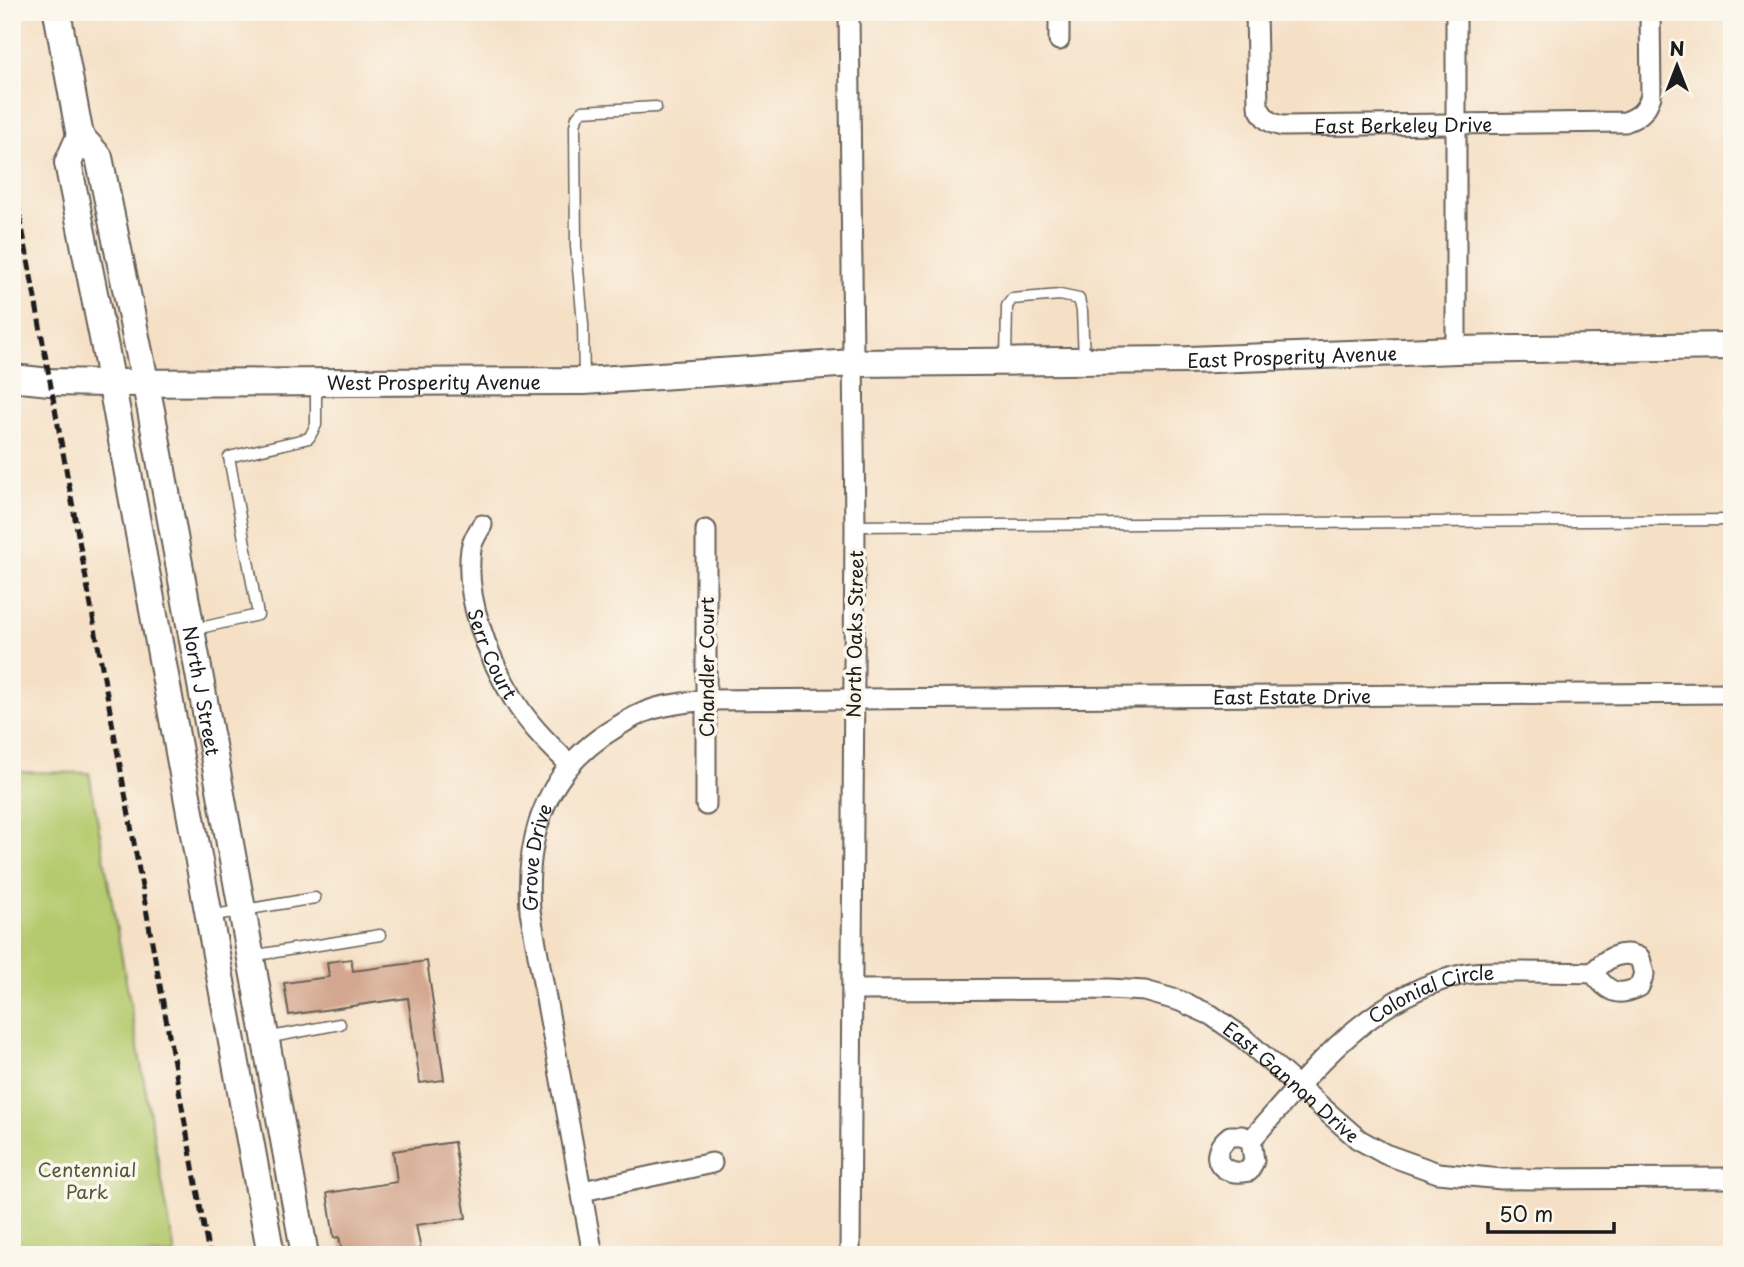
<svg xmlns="http://www.w3.org/2000/svg" width="1744" height="1267" viewBox="0 0 1744 1267" font-family="'Playpen Sans',sans-serif">
<style>
.green{fill:#b5ca6e;stroke:#687345;stroke-width:2}
.building{fill:#d4a890}
.lines{fill:none;stroke-linecap:round;stroke-linejoin:round}
.lane-casing{stroke:#686158;stroke-width:13}
.street-casing{stroke:#686158;stroke-width:23}
.secondary-casing{stroke:#686158;stroke-width:30}
.lane{stroke:#fff;stroke-width:10}
.street{stroke:#fff;stroke-width:19}
.secondary{stroke:#fff;stroke-width:26}
.rail{stroke:#1c1c1c;stroke-width:5;stroke-dasharray:10 5;stroke-linecap:butt}
.labels{text-anchor:middle;dominant-baseline:central;stroke-width:7;stroke-linejoin:round;paint-order:stroke}
.street-label{font-size:19px;fill:#1c1c1c;stroke:#fbf7ec}
.park-label{font-size:19px;fill:#525939;stroke:#fbf7ec}
</style>
<rect width="100%" height="100%" fill="#fbf7ec"/>
<filter id="ink" filterUnits="userSpaceOnUse"><feTurbulence type="fractalNoise" baseFrequency=".0143" numOctaves="2"/><feDisplacementMap in="SourceGraphic" scale="14" xChannelSelector="R" yChannelSelector="G"/><feConvolveMatrix kernelMatrix="1 2 1 2 8 2 1 2 1" color-interpolation-filters="sRGB"/></filter>
<filter id="wash" filterUnits="userSpaceOnUse"><feTurbulence type="fractalNoise" baseFrequency=".00686" numOctaves="4" result="noise"/><feDisplacementMap in="SourceGraphic" scale="28" xChannelSelector="R" yChannelSelector="G"/><feGaussianBlur stdDeviation="1.57" result="paint"/><feColorMatrix in="noise" values="0 0 0 0 0 0 0 0 0 0 0 0 0 0 0 0 0 1.4 0 .05"/><feComposite in="paint" operator="in"/></filter>
<g filter="url(#wash)">
<rect width="100%" height="100%" fill="#f5e0c6"/>
<path class="green" d="M12,772L89,773L175,1255H12Z"/>
<g id="blocks">
<g class="building">
<path d="M351,959L353,971L427,961L444,1080L420,1083L408,998L289,1015L284,983L329,977L327,962Z"/>
<path d="M454,1142L466,1218L416,1225L422,1255H343L339,1237L334,1238L327,1193L397,1182L393,1151Z"/>
</g>
</g>
</g>
<g filter="url(#ink)">
<use href="#blocks" fill-opacity="0" stroke="#686158" stroke-width="2"/>
<g class="lines">
<g class="lane-casing">
<g id="lane">
<path d="M1006,361L1007,306L1012,299L1060,295L1079,299L1082,311L1084,360"/>
<path d="M584,380L583,324L576,246L575,126L577,117L582,111L656,107"/>
<path d="M855,526L1732,520"/>
<path d="M191,630L258,615L229,457L309,438L316,425V384"/>
<path d="M209,916L315,898"/>
<path d="M251,956L380,935"/>
<path d="M266,1038L340,1024"/>
</g>
</g>
<g class="street-casing">
<g id="street">
<path d="M849,12L855,526L850,1255"/>
<path d="M1059,12V40"/>
<path id="s1" d="M1256,12L1258,106C1264,118 1268,123 1282,126L1625,122C1639,117 1646,111 1651,96L1650,12"/>
<path d="M1456,12V350"/>
<path id="s2" d="M482,525C478,532 472,541 471,549C464,598 488,657 513,698C527,723 549,744 569,764"/>
<path d="M706,805V530"/>
<path id="s3" d="M853,990L1109,989L1145,991L1180,1001L1211,1015L1241,1036L1358,1139L1385,1154L1438,1173L1502,1179L1732,1178"/>
<path d="M1230,1136H1242L1251,1140L1254,1161L1249,1171C1221,1178 1205,1155 1230,1136Z"/>
<path id="s4" d="M1251,1140C1312,1071 1370,994 1465,974C1480,971 1497,972 1513,972C1539,972 1566,972 1593,973C1608,991 1616,998 1639,987L1644,974L1640,958C1622,948 1604,959 1593,973"/>
<path d="M583,1191L712,1163"/>
<path id="s5" d="M593,1255L530,911C525,834 546,769 615,728C626,721 640,713 653,709C670,704 688,702 706,700L1732,693"/>
</g>
</g>
<g class="secondary-casing">
<g id="secondary">
<path id="s6" d="M57,12L80,136L99,157L151,410L305,1255"/>
<path d="M80,136L68,163L106,353L271,1255"/>
<path id="s7" d="M12,378L50,382L111,383L584,381L853,363L1189,360L1456,350L1732,346"/>
</g>
</g>
<use href="#lane" class="lane"/>
<use href="#street" class="street"/>
<use href="#secondary" class="secondary"/>
<path class="rail" d="M12,172L209,1255"/>
</g>
</g>
<g class="labels">
<g class="street-label">
<text stroke="none"><textPath href="#s1" startOffset="248">East Berkeley Drive</textPath></text>
<text stroke="none"><textPath href="#s7" startOffset="1281">East Prosperity Avenue</textPath></text>
<text stroke="none"><textPath href="#s7" startOffset="422">West Prosperity Avenue</textPath></text>
<text transform="translate(854 634) rotate(-89)">North Oaks Street</text>
<text stroke="none"><textPath href="#s2" startOffset="135">Serr Court</textPath></text>
<text transform="translate(706 667) rotate(-90)">Chandler Court</text>
<text stroke="none"><textPath href="#s6" startOffset="698">North J Street</textPath></text>
<text stroke="none"><textPath href="#s5" startOffset="1246">East Estate Drive</textPath></text>
<text stroke="none"><textPath href="#s5" startOffset="404">Grove Drive</textPath></text>
<text stroke="none"><textPath href="#s4" startOffset="238">Colonial Circle</textPath></text>
<text stroke="none"><textPath href="#s3" startOffset="467">East Gannon Drive</textPath></text>
</g>
<g class="park-label">
<text x="87" y="1169">Centennial<tspan x="87" dy="22">Park</tspan></text>
</g>
</g>
<rect width="1744" height="1267" fill="none" stroke="#fbf7ec" stroke-width="42"/>
<g transform="translate(1677 66)" stroke="#fbf7ec" stroke-width="5" paint-order="stroke">
<path d="M0-5L12 26L0 18L-12 26Z" fill="#1c1c1c"/>
<text y="-10" font-size="19" font-weight="bold" text-anchor="middle" fill="#1c1c1c">N</text>
</g>
<path d="M1488 1222v10h126v-10" fill="none" stroke="#1c1c1c" stroke-width="3.5"/>
<text x="1499" y="1222" font-size="21" fill="#1c1c1c" stroke="#fbf7ec" stroke-width="5" paint-order="stroke">50 m</text>
</svg>
